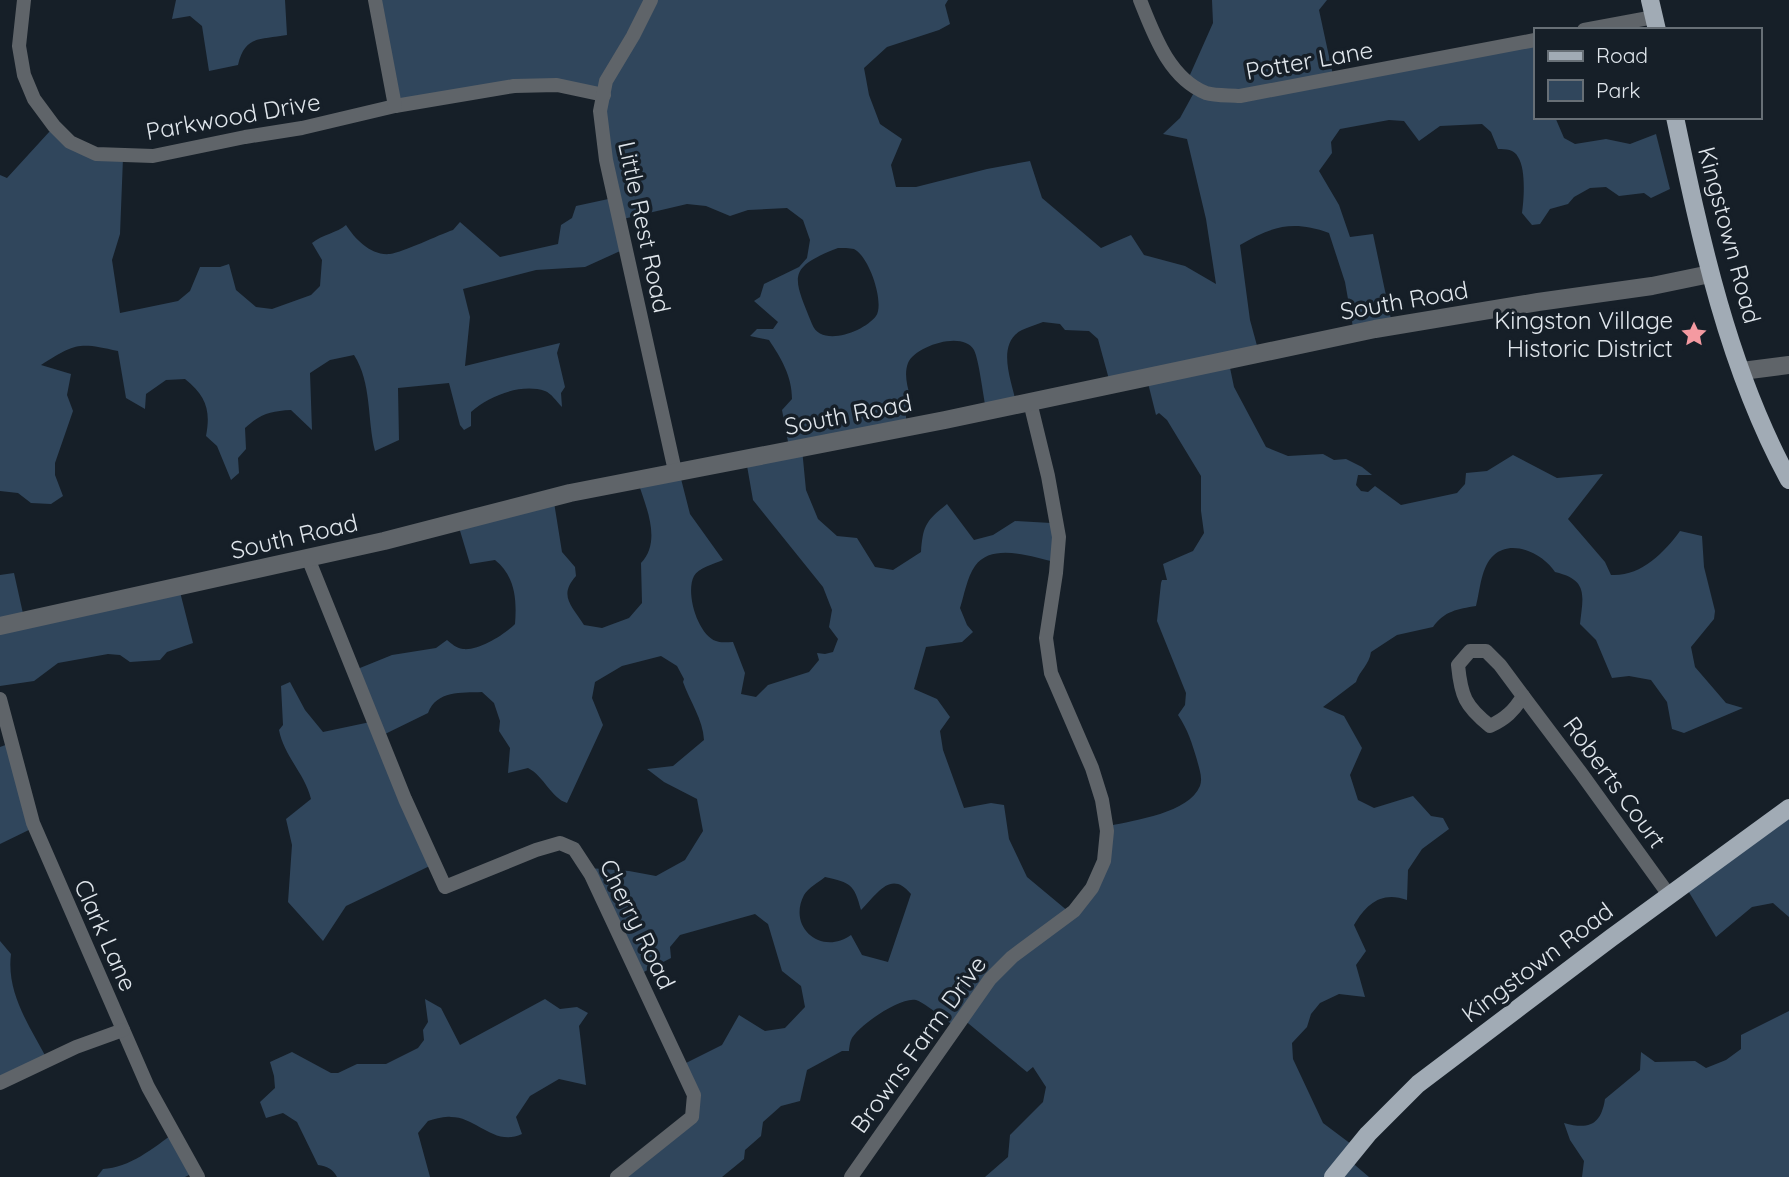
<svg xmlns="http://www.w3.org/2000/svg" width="1789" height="1177" viewBox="0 0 1789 1177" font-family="Quicksand,sans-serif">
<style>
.green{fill:#30465c;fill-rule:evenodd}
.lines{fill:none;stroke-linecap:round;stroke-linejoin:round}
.minor{stroke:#5f6469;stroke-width:14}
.tertiary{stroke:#5f6469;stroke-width:18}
.primary{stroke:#a1abb5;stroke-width:18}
.labels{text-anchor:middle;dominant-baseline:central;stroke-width:7;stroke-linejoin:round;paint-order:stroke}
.street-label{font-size:24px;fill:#e0e6ec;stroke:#161f28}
.poi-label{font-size:24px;fill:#e0e6ec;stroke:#161f28;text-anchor:end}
</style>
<rect width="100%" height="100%" fill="#161f28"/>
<g class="green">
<path d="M176,0H285L287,35C260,40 245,35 238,65L209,71L202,26L190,16L172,19Z"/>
<path d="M377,0H948L945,5L950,24L939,30L887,47L864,68L869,95L880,124L902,139L891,165L896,187H916L987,169L1030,161L1042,198L1101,248L1131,235L1144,255L1185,266L1216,284L1206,219L1187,139L1163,134L1180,118L1197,87L1189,77L1213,23L1212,0H1327L1319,10L1333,75L1535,38V117H1555L1564,138L1575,144L1606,139L1630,144L1656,134L1670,189L1651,198L1644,193L1619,196L1606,187L1590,188L1574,197L1568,204L1550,209L1540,224L1532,225L1522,213C1524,199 1526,169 1518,157C1514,149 1506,149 1498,149L1491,132L1482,124L1440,126L1419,141L1404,121L1389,120L1340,129L1331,142L1332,153L1319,171L1339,205L1350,237L1373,234L1392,324L1354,333L1345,282L1329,233C1293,220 1272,226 1240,245L1250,320L1259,353L1229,363L1234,387L1266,447L1288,456L1323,454L1334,460L1346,459L1362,467L1372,475H1358L1356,485L1361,491L1368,492L1375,486L1401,505L1457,493L1465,484L1466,473L1487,471L1513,455L1557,478L1603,474L1568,519L1605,562L1611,575C1640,577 1664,553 1680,531L1702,536L1704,567L1715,611L1714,619L1691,647L1695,667L1726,703L1743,708L1684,733L1672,729L1667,702L1651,680L1629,676L1612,678L1596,640L1580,624C1583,596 1589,580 1555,572C1544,555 1513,538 1494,555C1481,566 1480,591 1476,606C1458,609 1444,611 1433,627L1397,635L1371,652C1369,665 1360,670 1356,682L1323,707L1344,716L1362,748L1350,775L1358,800L1374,808L1413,796L1431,816L1443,818L1449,829L1422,849L1408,870L1407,900C1382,891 1367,903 1354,925L1366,951L1356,965L1365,997L1339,994L1320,1003L1311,1014L1307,1027L1292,1043L1293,1059L1323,1123L1355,1147L1349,1160L1369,1177H985L1008,1157L1010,1135L1043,1102L1046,1087L1033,1067L1027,1072L963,1019L953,1025C944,1019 925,1003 916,1000C901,996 856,1027 851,1040C850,1042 849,1049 849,1051H842L807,1070L800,1101L781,1106L763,1122L761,1136L745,1150L744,1159L722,1177H616L691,1117L684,1064L722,1045L739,1015L765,1031L785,1028L805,1007L801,986L782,971L768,924L755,914L680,935L670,947L671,958L640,974L589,868L629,871L656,876L685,860L703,831L697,799L664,782L647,769L673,766L704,740C703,719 690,702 683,682L684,679L677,666L661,656L622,666L595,682L592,698L603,725L567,803C551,798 544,776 528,768L508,773L510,748L499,731L500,721L494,703L482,692C461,693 437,690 428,713L383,735L436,863L346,906L323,941L288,902L292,845L286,819L311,799C305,774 284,756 279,730L283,725L281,686L290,682L305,710L323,732L375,721L355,670L392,655L436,648L447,640C452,644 456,648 463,649C479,651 505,634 515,624C517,599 515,576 495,560L470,564L458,524L553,496L562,552L575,567L576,576C558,596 572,606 584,625L602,628L629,618L642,603L641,563C662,541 646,507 638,482L679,471L690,514L723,560C714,564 698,568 694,576C685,593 698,635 716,641C720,643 727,642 733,642L745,673L741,694L756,697L768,685L809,672L819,660L817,653L825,654L833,652L838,639L829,627L832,610L823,587L753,500L746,460L789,447L782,410L792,399C792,376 781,358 769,340L750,336L757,329H773L778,322L754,301L760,297L764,284L799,267L807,258L810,240L803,220L787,208L748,210L730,216L706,206L687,204L623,219L629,247L585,267L536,270L463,289L470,317L465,366L560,343L557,353L565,387L561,393L562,407C557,402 551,393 545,391C521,383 489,396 471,412V426L464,430L460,425L449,383L398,388L399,440L375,451C367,420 372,383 354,355L330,360L310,373L312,430L291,410C270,411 260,414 245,428L246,449L238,458L239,473L231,480L217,446L206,436C211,410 206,396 185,379L166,380L146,394L145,409L126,398L118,351C79,342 75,343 41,365L71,374L67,395L73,411L55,463V475L63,496L51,504L31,503L18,493L0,491V175L7,178L50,131L123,158L120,234L112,260L120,313L178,301L190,291L200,267H220L229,264L236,290L256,307L272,309L311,295L320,286L322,260L312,243C323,234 337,233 346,225C355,239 371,256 390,254C404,252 438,235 453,230L460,222L500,257L558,244L561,225L572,218L576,206L613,198L604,98L557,83L395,103ZM838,248C842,248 850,248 854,249C869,256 885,303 876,316C864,332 821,348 812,324C793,277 786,268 838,248ZM1043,322L1060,324L1065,330L1089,331L1098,339L1110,383L1147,379L1156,415L1159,413L1167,420L1201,476V511L1204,533L1193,551L1163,564L1167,580H1162L1161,583L1157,621L1186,693L1185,705L1178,715C1188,730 1192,743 1197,760C1199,768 1203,778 1200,786C1189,813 1135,820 1109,826L1093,888L1069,912L1027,877L1009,839L1004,805L991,803L964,808L943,750L940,731L950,717L937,699L914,689L926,647L962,642L973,632L967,625L960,608C964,596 967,577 975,566C992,542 1032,557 1055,562L1051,523L1015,521L993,535L974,540L947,504C926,521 923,525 921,552L893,570L875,567L857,538L837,536L818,519L806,490L802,449L906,426V398L910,395C907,386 904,373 908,363C915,346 963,330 974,350C979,360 983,395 986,409L1016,402C1011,380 996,343 1022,330C1028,327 1036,325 1043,322ZM825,877C851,883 854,884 861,910C877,894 891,869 911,894L888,962L862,955L851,935C822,956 787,928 804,895C808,888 819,882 825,877Z"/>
<path d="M14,573L24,618L179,588L193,643L167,652L160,660L130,662L120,655L108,654L58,663L34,681L0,686V575Z"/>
<path d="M11,743L35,827L0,844V747Z"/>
<path d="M1789,805V917L1773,903L1752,907L1716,937L1684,884Z"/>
<path d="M0,941L11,954C6,993 30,1027 47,1059L0,1082Z"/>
<path d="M425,999L441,1008L460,1045L545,999L560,1009L577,1007L588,1013L579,1026L586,1085L559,1079L530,1096L516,1117L522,1134C494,1147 477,1117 451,1117C444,1116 435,1119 428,1121L418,1133L430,1177H337C333,1169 327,1166 318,1165L297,1122L283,1113L266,1118L260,1102L275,1088L274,1076L270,1062L292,1052L331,1073H338L357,1064H386L418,1048L424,1040L423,1030L428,1022Z"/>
<path d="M1789,1011V1177H1582L1584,1161L1570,1140L1564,1123C1589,1130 1601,1125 1605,1099L1640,1070L1641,1052L1655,1062L1695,1061L1706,1068L1726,1060L1741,1049V1035Z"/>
<path d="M175,1132L195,1172L185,1177H97L103,1169C129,1168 154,1148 175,1132Z"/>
</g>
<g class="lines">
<g class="minor">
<path d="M24,0L19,46L24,75L34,99L54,126L70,142L96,154L153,156L245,137L302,128L395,106L514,86L557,85L604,95"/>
<path d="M375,0L395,106"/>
<path d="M651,0L633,36L606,81L600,111L606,160L675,471"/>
<path d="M1140,0C1154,35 1169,78 1206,93C1216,96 1229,95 1240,96L1535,40"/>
<path d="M1584,30L1654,17"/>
<path d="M308,558L405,799L445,887L536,850L560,843L574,849L591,875L694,1095L692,1117L617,1177"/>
<path d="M1470,651H1486L1500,665L1523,696C1514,711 1505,719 1490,726C1465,706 1461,696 1458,665Z"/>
<path d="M1523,696L1581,773L1669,895"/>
<path d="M0,699L33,823L148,1087L198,1177"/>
<path d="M0,1083L76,1047L123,1030"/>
<path d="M851,1177L990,979L1012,957L1074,911L1092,888L1104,861L1107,831L1102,800L1092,768L1051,673L1046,638L1056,573L1059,537L1048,476L1030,402"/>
</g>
<g class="tertiary">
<path d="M1742,371L1789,365"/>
<path d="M0,626L384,541L570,493L945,420L1375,329L1538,302L1652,286L1710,274"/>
</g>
<g class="primary">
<path d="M1650,0L1657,30"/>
<path d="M1675,117C1701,241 1728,368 1789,480"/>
<path d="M1333,1177L1368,1134L1418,1084L1611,938L1789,808"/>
</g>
</g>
<defs>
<g id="sight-bare" transform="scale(2.1)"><path d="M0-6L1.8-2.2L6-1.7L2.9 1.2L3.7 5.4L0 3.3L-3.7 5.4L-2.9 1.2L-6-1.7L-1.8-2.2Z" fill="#f49aa1" stroke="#161f28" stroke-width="2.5" paint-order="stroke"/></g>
</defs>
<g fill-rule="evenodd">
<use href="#sight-bare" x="1694" y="334"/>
</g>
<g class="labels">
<g class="street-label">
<text transform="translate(1309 60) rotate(-10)">Potter Lane</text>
<text transform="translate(233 116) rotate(-10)">Parkwood Drive</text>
<text transform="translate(645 227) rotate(78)">Little Rest Road</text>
<text transform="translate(1730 235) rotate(75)">Kingstown Road</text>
<text transform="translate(1404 300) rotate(-10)">South Road</text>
<text transform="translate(848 414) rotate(-11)">South Road</text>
<text transform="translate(294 536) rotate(-13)">South Road</text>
<text transform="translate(1615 782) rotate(54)">Roberts Court</text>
<text transform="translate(638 924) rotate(64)">Cherry Road</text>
<text transform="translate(106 935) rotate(66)">Clark Lane</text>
<text transform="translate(1537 962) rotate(-37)">Kingstown Road</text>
<text transform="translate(918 1044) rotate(-54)">Browns Farm Drive</text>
</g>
<g class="poi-label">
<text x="1673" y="320">Kingston Village<tspan x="1673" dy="28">Historic District</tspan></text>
</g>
</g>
<rect x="1534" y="28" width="228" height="91" fill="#161f28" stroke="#676f76" stroke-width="2"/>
<rect x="1548" y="51" width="35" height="10" fill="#a1abb5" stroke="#676f76" stroke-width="2"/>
<text x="1596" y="63" font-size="21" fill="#e0e6ec">Road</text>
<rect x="1548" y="80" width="35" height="21" fill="#30465c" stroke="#676f76" stroke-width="2"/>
<text x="1596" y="98" font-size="21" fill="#e0e6ec">Park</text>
</svg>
